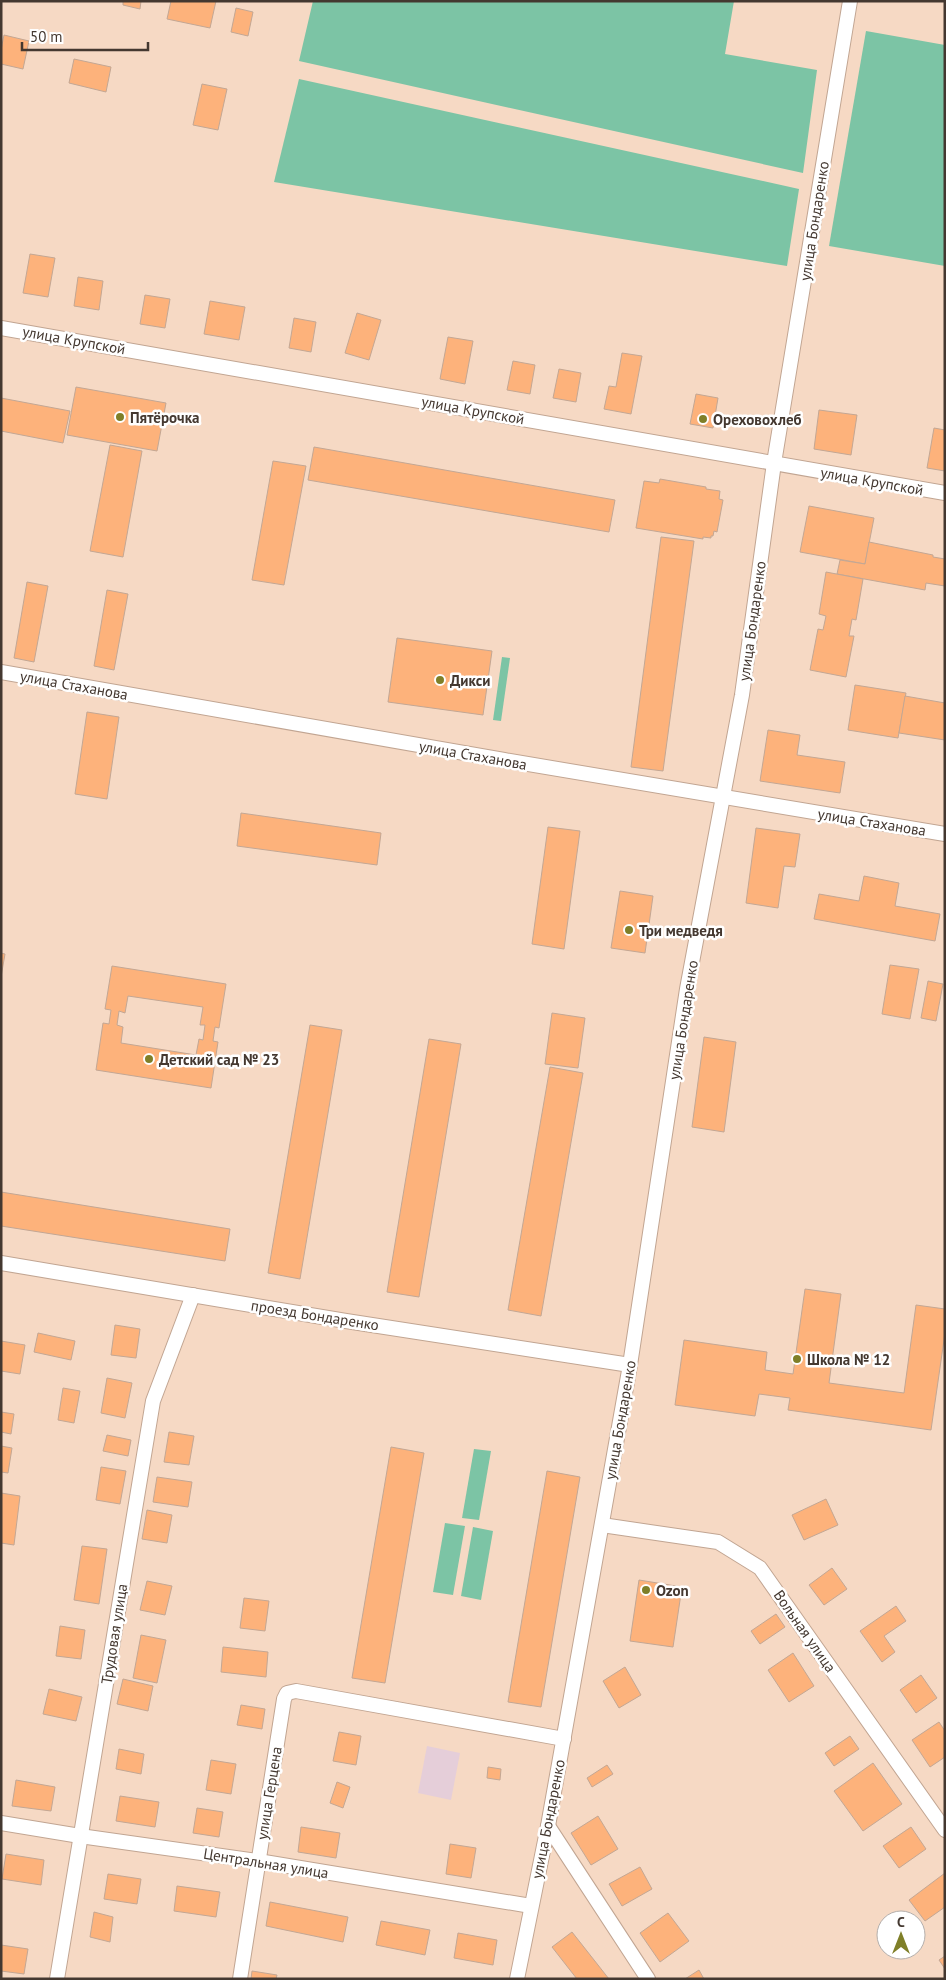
<svg xmlns="http://www.w3.org/2000/svg" width="946" height="1980" viewBox="0 0 946 1980" font-family="'PT Sans',sans-serif">
<style>
.industrial{fill:#e5ced9}
.green{fill:#7cc4a5}
.building{fill:#fdb27b;stroke:#c3a794;fill-rule:evenodd}
.lines{fill:none;stroke-linecap:round;stroke-linejoin:round}
.street-casing{stroke:#c1a592;stroke-width:16}
.street{stroke:#fff;stroke-width:14}
.poi-dot{fill:#7f7f28;stroke:#fff;stroke-width:2}
.labels{text-anchor:middle;dominant-baseline:central;stroke-width:5;stroke-linejoin:round;paint-order:stroke}
.street-label{font-size:15px;fill:#443830;stroke:#fff}
.poi-label{font-size:15px;font-weight:bold;fill:#443830;stroke:#fff;text-anchor:start}
</style>
<rect width="100%" height="100%" fill="#f6d9c4"/>
<path class="industrial" d="M427,1746L460,1753L451,1800L418,1793Z"/>
<g class="green">
<path d="M313,1H734L725,54L817,70L803,173L299,61Z"/>
<path d="M866,31L945,45V266L829,246Z"/>
<path d="M299,79L799,189L787,266L274,182Z"/>
<path d="M502,657L510,658L501,721L493,720Z"/>
<path d="M474,1449L491,1451L479,1520L462,1518Z"/>
<path d="M445,1523L465,1526L453,1595L433,1592Z"/>
<path d="M473,1527L493,1531L481,1600L461,1596Z"/>
</g>
<g class="building">
<path d="M123,1H141L140,9L123,5Z"/>
<path d="M171,1H216L210,28L167,19Z"/>
<path d="M236,8L253,12L248,36L231,32Z"/>
<path d="M4,35L29,41L23,69L1,64V50Z"/>
<path d="M74,59L111,67L106,92L69,83Z"/>
<path d="M202,84L227,89L218,130L193,125Z"/>
<path d="M30,254L55,258L48,297L23,293Z"/>
<path d="M78,277L103,281L99,310L74,306Z"/>
<path d="M145,295L170,299L165,328L140,324Z"/>
<path d="M210,301L245,307L239,340L204,334Z"/>
<path d="M357,313L381,320L369,360L345,353Z"/>
<path d="M294,318L316,322L311,352L289,348Z"/>
<path d="M448,337L473,341L465,384L440,379Z"/>
<path d="M622,353L642,356L631,414L604,409L609,386L616,387Z"/>
<path d="M513,361L535,365L530,394L507,390Z"/>
<path d="M559,369L581,373L576,402L553,398Z"/>
<path d="M76,387L166,403L157,451L67,435Z"/>
<path d="M696,394L718,398L713,428L690,424Z"/>
<path d="M1,398L70,411L63,443L1,431Z"/>
<path d="M819,410L857,415L851,455L814,449Z"/>
<path d="M934,428L945,430V471L927,468Z"/>
<path d="M110,445L142,451L123,557L90,551Z"/>
<path d="M314,447L615,500L609,532L308,480Z"/>
<path d="M273,461L306,466L284,585L252,580Z"/>
<path d="M660,479L706,487V489L720,491L719,499L723,500L717,532L714,531L713,536H711V538L703,537V539L636,528L644,481L659,483Z"/>
<path d="M809,506L874,518L865,564L800,552Z"/>
<path d="M661,537L694,541L663,771L631,767Z"/>
<path d="M869,542L933,555V557L945,559V586L926,583L925,590L837,574L840,560L865,564Z"/>
<path d="M826,572L863,579L856,620L852,619L849,636H854L846,677L810,670L818,629L823,630L826,616L819,614Z"/>
<path d="M27,582L48,586L34,662L14,658Z"/>
<path d="M107,590L128,594L114,670L94,666Z"/>
<path d="M397,638L492,651L483,715L388,702Z"/>
<path d="M855,685L906,693L898,738L848,730Z"/>
<path d="M905,696L945,703V740L899,733Z"/>
<path d="M87,712L119,717L107,799L75,794Z"/>
<path d="M768,730L800,735L797,755L845,762L840,793L760,781Z"/>
<path d="M241,813L381,833L377,865L237,846Z"/>
<path d="M548,827L580,831L564,949L532,944Z"/>
<path d="M756,828L800,834L795,867L784,866L778,908L746,903Z"/>
<path d="M864,876L899,883L895,906L940,914L935,941L814,919L819,894L859,901Z"/>
<path d="M620,891L653,896L645,953L611,948Z"/>
<path d="M1,953L5,954L1,977Z"/>
<path d="M890,965L919,969L910,1019L882,1014Z"/>
<path d="M112,966L226,984L219,1028L215,1027L213,1041L218,1042L211,1088L96,1070L103,1023L109,1024L111,1010L105,1009ZM128,996L203,1007L200,1025H205L203,1040L199,1039L196,1055L121,1043L123,1027L117,1025L119,1011L125,1013Z"/>
<path d="M928,981L943,984L936,1021L921,1018Z"/>
<path d="M552,1013L585,1018L578,1068L545,1064Z"/>
<path d="M310,1025L342,1030L300,1279L268,1273Z"/>
<path d="M704,1037L736,1042L724,1132L692,1127Z"/>
<path d="M429,1039L461,1044L419,1297L387,1292Z"/>
<path d="M550,1067L583,1073L541,1316L508,1310Z"/>
<path d="M1,1192L230,1229L225,1261L1,1226Z"/>
<path d="M805,1289L841,1294L829,1383L904,1393L916,1305L945,1309V1333L931,1430L788,1410L790,1398L759,1394L755,1416L675,1405L684,1340L767,1352L765,1370L793,1374Z"/>
<path d="M115,1325L140,1329L136,1358L111,1355Z"/>
<path d="M38,1333L75,1341L71,1360L34,1352Z"/>
<path d="M1,1341L25,1345L20,1374L1,1371Z"/>
<path d="M107,1378L132,1383L125,1418L101,1413Z"/>
<path d="M63,1388L80,1391L74,1423L58,1420Z"/>
<path d="M1,1412L14,1414L11,1434L1,1432Z"/>
<path d="M169,1432L194,1436L189,1465L164,1462Z"/>
<path d="M107,1435L131,1440L128,1456L103,1451Z"/>
<path d="M1,1446L12,1448L8,1473L1,1472Z"/>
<path d="M391,1447L424,1453L385,1683L352,1678Z"/>
<path d="M101,1467L126,1471L120,1504L96,1500Z"/>
<path d="M547,1471L580,1477L541,1707L508,1702Z"/>
<path d="M157,1477L192,1482L188,1507L153,1502Z"/>
<path d="M1,1493L20,1496L14,1545L1,1543Z"/>
<path d="M826,1499L838,1525L804,1540L792,1515Z"/>
<path d="M147,1510L172,1515L167,1543L142,1539Z"/>
<path d="M82,1546L107,1549L99,1604L74,1600Z"/>
<path d="M832,1568L847,1589L824,1605L809,1585Z"/>
<path d="M639,1580L682,1587L673,1647L630,1641Z"/>
<path d="M147,1581L172,1586L165,1615L140,1610Z"/>
<path d="M244,1598L269,1601L265,1631L240,1628Z"/>
<path d="M896,1606L906,1621L884,1636L895,1652L882,1662L860,1631Z"/>
<path d="M776,1614L785,1627L760,1644L751,1631Z"/>
<path d="M60,1626L85,1630L81,1659L56,1656Z"/>
<path d="M141,1635L166,1640L157,1683L133,1678Z"/>
<path d="M223,1647L268,1652L266,1677L221,1672Z"/>
<path d="M793,1653L814,1686L789,1702L768,1670Z"/>
<path d="M625,1667L641,1695L619,1708L603,1681Z"/>
<path d="M921,1675L937,1698L916,1713L900,1690Z"/>
<path d="M123,1679L153,1686L148,1711L117,1704Z"/>
<path d="M49,1689L82,1697L76,1721L43,1714Z"/>
<path d="M241,1705L265,1709L262,1729L237,1725Z"/>
<path d="M939,1722L945,1731V1757L930,1767L912,1740Z"/>
<path d="M339,1732L361,1736L356,1765L333,1761Z"/>
<path d="M850,1736L859,1749L834,1766L825,1753Z"/>
<path d="M119,1749L144,1754L141,1774L116,1769Z"/>
<path d="M211,1760L236,1764L231,1794L206,1790Z"/>
<path d="M873,1763L902,1804L863,1831L834,1791Z"/>
<path d="M607,1765L613,1774L592,1787L587,1778Z"/>
<path d="M488,1767L501,1769L500,1780L487,1778Z"/>
<path d="M16,1780L55,1787L51,1811L12,1806Z"/>
<path d="M337,1782L350,1787L343,1808L330,1803Z"/>
<path d="M120,1796L159,1802L155,1827L116,1821Z"/>
<path d="M197,1808L223,1812L219,1837L193,1833Z"/>
<path d="M598,1816L618,1849L591,1865L571,1833Z"/>
<path d="M301,1827L340,1833L336,1858L298,1852Z"/>
<path d="M911,1827L926,1849L899,1868L883,1846Z"/>
<path d="M450,1844L476,1848L471,1878L446,1874Z"/>
<path d="M6,1854L44,1860L41,1885L2,1879Z"/>
<path d="M640,1867L652,1889L622,1906L609,1884Z"/>
<path d="M945,1873V1907L925,1921L909,1900Z"/>
<path d="M108,1874L141,1879L137,1904L104,1899Z"/>
<path d="M177,1886L220,1892L216,1917L174,1911Z"/>
<path d="M270,1902L348,1917L343,1942L266,1926Z"/>
<path d="M94,1912L113,1917L110,1942L90,1937Z"/>
<path d="M668,1913L689,1941L660,1962L640,1933Z"/>
<path d="M381,1921L430,1930L425,1955L376,1945Z"/>
<path d="M572,1932L609,1979H577L552,1947Z"/>
<path d="M458,1933L497,1940L493,1965L454,1958Z"/>
<path d="M1,1945L28,1949L24,1974L1,1971Z"/>
<path d="M945,1956V1969L939,1960Z"/>
<path d="M699,1970L704,1979H685Z"/>
<path d="M252,1971L277,1975L276,1979H251Z"/>
</g>
<g class="lines">
<g class="street-casing">
<g id="street">
<path d="M1,328L945,493"/>
<path d="M1,672L504,760L945,834"/>
<path d="M1,1263L346,1321L630,1365"/>
<path d="M602,1525L718,1542L760,1568L945,1830"/>
<path d="M1,1823L80,1836L258,1861L531,1906"/>
<path d="M548,1826L648,1979"/>
<path d="M57,1979L153,1401L193,1295"/>
<path d="M240,1979L284,1699L287,1693L296,1691L564,1739"/>
<path d="M517,1979L548,1826L630,1365L687,989L742,695L774,463L850,1"/>
</g>
</g>
<use href="#street" class="street"/>
</g>
<g class="poi-dot">
<circle cx="120" cy="417" r="5"/>
<circle cx="703" cy="419" r="5"/>
<circle cx="440" cy="680" r="5"/>
<circle cx="629" cy="930" r="5"/>
<circle cx="149" cy="1059" r="5"/>
<circle cx="797" cy="1359" r="5"/>
<circle cx="646" cy="1590" r="5"/>
</g>
<g class="labels">
<g class="street-label">
<text transform="translate(814 221) rotate(-81)">улица Бондаренко</text>
<text transform="translate(74 340) rotate(10)">улица Крупской</text>
<text transform="translate(473 410) rotate(10)">улица Крупской</text>
<text transform="translate(872 481) rotate(10)">улица Крупской</text>
<text transform="translate(752 621) rotate(-82)">улица Бондаренко</text>
<text transform="translate(74 685) rotate(10)">улица Стаханова</text>
<text transform="translate(473 755) rotate(10)">улица Стаханова</text>
<text transform="translate(872 822) rotate(9)">улица Стаханова</text>
<text transform="translate(683 1020) rotate(-81)">улица Бондаренко</text>
<text transform="translate(315 1315) rotate(9)">проезд Бондаренко</text>
<text transform="translate(620 1420) rotate(-80)">улица Бондаренко</text>
<text transform="translate(805 1631) rotate(55)">Вольная улица</text>
<text transform="translate(114 1634) rotate(-81)">Трудовая улица</text>
<text transform="translate(269 1793) rotate(-81)">улица Герцена</text>
<text transform="translate(548 1819) rotate(-79)">улица Бондаренко</text>
<text transform="translate(266 1863) rotate(9)">Центральная улица</text>
</g>
<g class="poi-label">
<text x="130" y="417">Пятёрочка</text>
<text x="713" y="419">Ореховохлеб</text>
<text x="450" y="680">Дикси</text>
<text x="639" y="930">Три медведя</text>
<text x="159" y="1059">Детский сад № 23</text>
<text x="807" y="1359">Школа № 12</text>
<text x="656" y="1590">Ozon</text>
</g>
</g>
<rect width="946" height="1980" fill="none" stroke="#443830" stroke-width="5"/>
<g transform="translate(901 1935)"><circle r="24" fill="#ffffff" stroke="#b4afac"/>
<path d="M0-4L9 19L0 12L-9 19Z" fill="#7f7f28"/>
<text y="-8" font-size="14" font-weight="bold" text-anchor="middle" fill="#443830">С</text>
</g>
<path d="M22 42v8h126v-8" fill="none" stroke="#443830" stroke-width="2.5"/>
<text x="30" y="42" font-size="15" fill="#443830" stroke="#ffffff" stroke-width="4" paint-order="stroke">50 m</text>
</svg>
